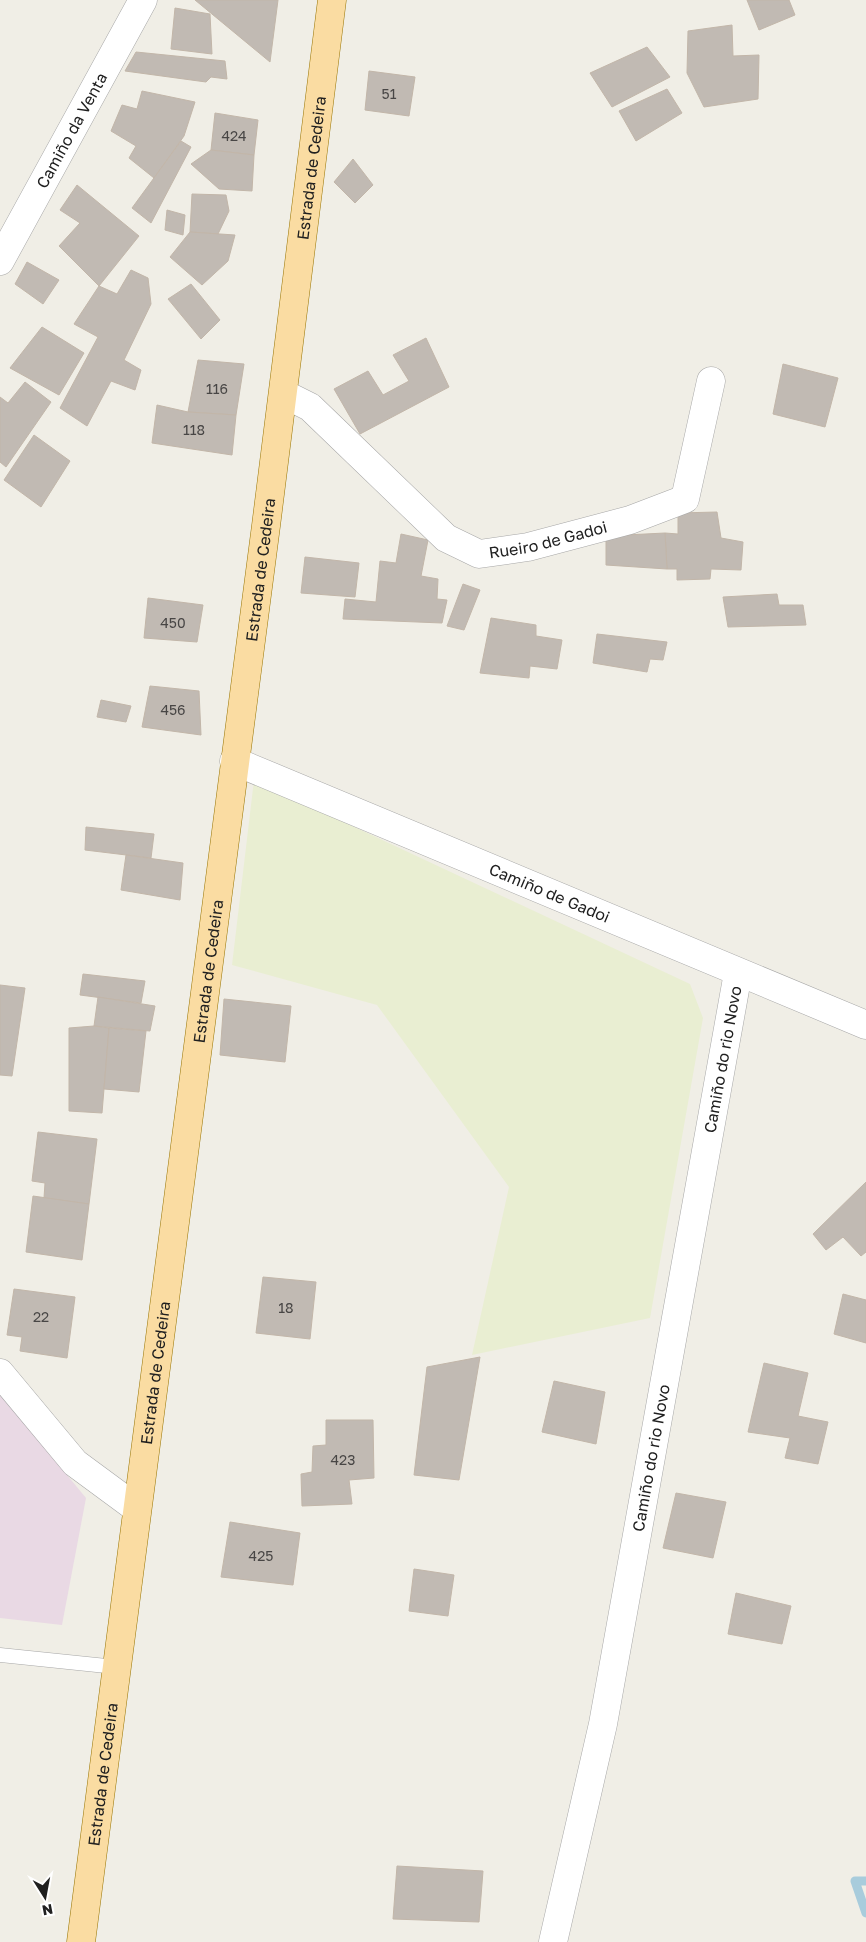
<svg xmlns="http://www.w3.org/2000/svg" width="866" height="1942" viewBox="0 0 866 1942" font-family="'Golos Text',sans-serif">
<style>
.industrial{fill:#e9d9e4}
.farmland{fill:#e9eed2}
.lines{fill:none;stroke-linecap:round;stroke-linejoin:round}
.stream{stroke:#a8ccdc;stroke-width:9}
.building{fill:#c1bab3;stroke:#c2b6a9}
.service-casing{stroke:#a7a7a7;stroke-width:15}
.minor-casing{stroke:#a7a7a7;stroke-width:29}
.primary-casing{stroke:#987504;stroke-width:29}
.service{stroke:#fff;stroke-width:14}
.minor{stroke:#fff;stroke-width:28}
.primary{stroke:#fadca2;stroke-width:28}
.labels{text-anchor:middle;dominant-baseline:central;stroke-width:4;stroke-linejoin:round;paint-order:stroke}
.number-label{font-size:14px;fill:#484645}
.street-label{font-size:16px;fill:#202020;stroke:#fff}
</style>
<rect width="100%" height="100%" fill="#f0eee6"/>
<path class="industrial" d="M0,1394L86,1498L62,1625L0,1618Z"/>
<path class="farmland" d="M254,780L690,984L703,1018L650,1318L472,1355L509,1187L377,1005L232,965Z"/>
<g class="lines">
<path class="stream" d="M866,1881H855L866,1913"/>
</g>
<g class="building">
<path d="M195,0H278L270,62Z"/>
<path d="M747,0H789L795,15L759,30Z"/>
<path d="M175,8L210,14L212,54L171,49Z"/>
<path d="M732,25L733,56L759,55L758,99L704,107L687,73L688,31Z"/>
<path d="M647,47L670,77L612,107L590,73Z"/>
<path d="M136,52L225,61L227,79L211,77L206,82L125,71Z"/>
<path d="M369,71L415,77L409,116L365,110Z"/>
<path d="M667,89L682,113L636,141L619,111Z"/>
<path d="M142,91L195,102L184,136L154,178L129,158L136,146L111,131L122,105L137,109Z"/>
<path d="M215,113L258,120L254,155L211,150Z"/>
<path d="M181,141L191,147L151,223L132,208Z"/>
<path d="M211,150L254,155L252,191L219,189L191,164Z"/>
<path d="M353,159L373,185L355,203L334,182Z"/>
<path d="M77,185L139,236L99,286L59,246L80,223L60,210Z"/>
<path d="M192,194L226,195L229,211L218,234L190,232Z"/>
<path d="M167,210L185,215L183,235L165,230Z"/>
<path d="M190,232L235,235L228,261L202,285L170,257Z"/>
<path d="M27,262L59,280L43,304L15,284Z"/>
<path d="M131,270L148,278L151,304L124,360L141,370L135,390L111,381L87,426L60,408L98,337L74,324L99,286L117,294Z"/>
<path d="M191,284L220,320L201,339L168,299Z"/>
<path d="M42,327L84,353L59,395L10,368Z"/>
<path d="M426,338L449,387L360,434L334,389L368,371L383,395L409,381L393,355Z"/>
<path d="M198,360L244,364L236,415L188,412Z"/>
<path d="M783,364L838,378L825,427L773,414Z"/>
<path d="M25,382L51,402L6,467L0,462V397L8,403Z"/>
<path d="M157,405L188,412L236,415L232,455L152,443Z"/>
<path d="M34,435L70,461L41,507L4,480Z"/>
<path d="M717,512L721,538L743,542L741,570L711,569L710,579L677,580V569H667L665,533L678,534V513Z"/>
<path d="M665,533L667,569L606,565V536Z"/>
<path d="M401,534L428,540L421,576L438,579L437,599L447,600L442,623L343,619L345,599L376,602L380,561L396,563Z"/>
<path d="M305,557L359,563L355,597L301,593Z"/>
<path d="M463,584L480,590L464,630L447,626Z"/>
<path d="M777,594L779,605H803L806,625L728,627L723,597Z"/>
<path d="M148,598L203,605L197,642L144,638Z"/>
<path d="M491,618L536,625V636L562,640L557,669L530,666L529,678L480,673Z"/>
<path d="M597,634L667,642L663,660L650,659L647,672L593,663Z"/>
<path d="M150,686L199,691L201,735L142,727Z"/>
<path d="M101,700L131,706L126,722L97,717Z"/>
<path d="M86,827L154,834L151,858L85,850Z"/>
<path d="M126,855L183,863L180,900L121,890Z"/>
<path d="M83,974L145,981L141,1003L80,995Z"/>
<path d="M0,985L25,988L12,1076L0,1075Z"/>
<path d="M98,997L155,1006L150,1031L94,1026Z"/>
<path d="M224,999L291,1006L285,1062L220,1055Z"/>
<path d="M94,1026L109,1028L102,1113L69,1111V1028Z"/>
<path d="M109,1028L146,1031L139,1092L104,1089Z"/>
<path d="M38,1132L97,1139L89,1204L44,1198L45,1183L32,1181Z"/>
<path d="M866,1182V1252L861,1256L843,1237L826,1250L813,1234Z"/>
<path d="M33,1196L89,1204L82,1260L26,1252Z"/>
<path d="M263,1277L316,1282L310,1339L256,1333Z"/>
<path d="M14,1289L75,1297L67,1358L20,1351L22,1337L7,1335Z"/>
<path d="M843,1294L866,1300V1343L834,1334Z"/>
<path d="M480,1357L459,1480L414,1475L427,1367Z"/>
<path d="M764,1363L808,1373L798,1416L828,1422L818,1464L785,1458L790,1438L748,1432Z"/>
<path d="M554,1381L605,1392L596,1444L542,1432Z"/>
<path d="M326,1420H373L374,1478L349,1480L352,1504L302,1506L301,1474L312,1472L313,1446L326,1445Z"/>
<path d="M676,1493L726,1502L713,1558L663,1548Z"/>
<path d="M230,1522L300,1533L293,1585L221,1577Z"/>
<path d="M414,1569L454,1575L448,1616L409,1611Z"/>
<path d="M736,1593L791,1606L782,1644L728,1634Z"/>
<path d="M397,1866L483,1871L479,1922L393,1919Z"/>
</g>
<g class="lines">
<g class="service-casing">
<path id="service" d="M0,1655L116,1667"/>
</g>
<g class="minor-casing">
<g id="minor">
<path id="s1" d="M0,261L143,0"/>
<path id="s2" d="M284,394L310,407L446,538L479,554L528,547L630,520L685,499L711,381"/>
<path id="s3" d="M234,761L866,1025"/>
<path d="M0,1373L75,1463L136,1508"/>
<path id="s4" d="M553,1942L603,1724L738,973"/>
</g>
</g>
<g class="primary-casing">
<g id="primary">
<path id="s5" d="M81,1942C164,1295 253,648 332,0"/>
</g>
</g>
<use href="#service" class="service"/>
<use href="#minor" class="minor"/>
<use href="#primary" class="primary"/>
</g>
<g class="labels">
<g class="number-label">
<text x="389" y="93">51</text>
<text x="234" y="135">424</text>
<text x="217" y="388">116</text>
<text x="194" y="429">118</text>
<text x="173" y="622">450</text>
<text x="173" y="709">456</text>
<text x="286" y="1307">18</text>
<text x="41" y="1316">22</text>
<text x="343" y="1459">423</text>
<text x="261" y="1555">425</text>
</g>
<g class="street-label">
<text stroke="none"><textPath href="#s1" startOffset="149">Camiño da Venta</textPath></text>
<text stroke="none"><textPath href="#s5" startOffset="1789">Estrada de Cedeira</textPath></text>
<text stroke="none"><textPath href="#s2" startOffset="325">Rueiro de Gadoi</textPath></text>
<text stroke="none"><textPath href="#s5" startOffset="1384">Estrada de Cedeira</textPath></text>
<text stroke="none"><textPath href="#s3" startOffset="342">Camiño de Gadoi</textPath></text>
<text stroke="none"><textPath href="#s5" startOffset="979">Estrada de Cedeira</textPath></text>
<text stroke="none"><textPath href="#s4" startOffset="899">Camiño do rio Novo</textPath></text>
<text stroke="none"><textPath href="#s5" startOffset="574">Estrada de Cedeira</textPath></text>
<text stroke="none"><textPath href="#s4" startOffset="494">Camiño do rio Novo</textPath></text>
<text stroke="none"><textPath href="#s5" startOffset="169">Estrada de Cedeira</textPath></text>
</g>
</g>
<g transform="translate(45 1897) rotate(169)" stroke="#ffffff" stroke-width="4" paint-order="stroke">
<path d="M0-4L9 19L0 12L-9 19Z" fill="#202020"/>
<text y="-8" font-size="14" font-weight="bold" text-anchor="middle" fill="#202020">N</text>
</g>
</svg>
